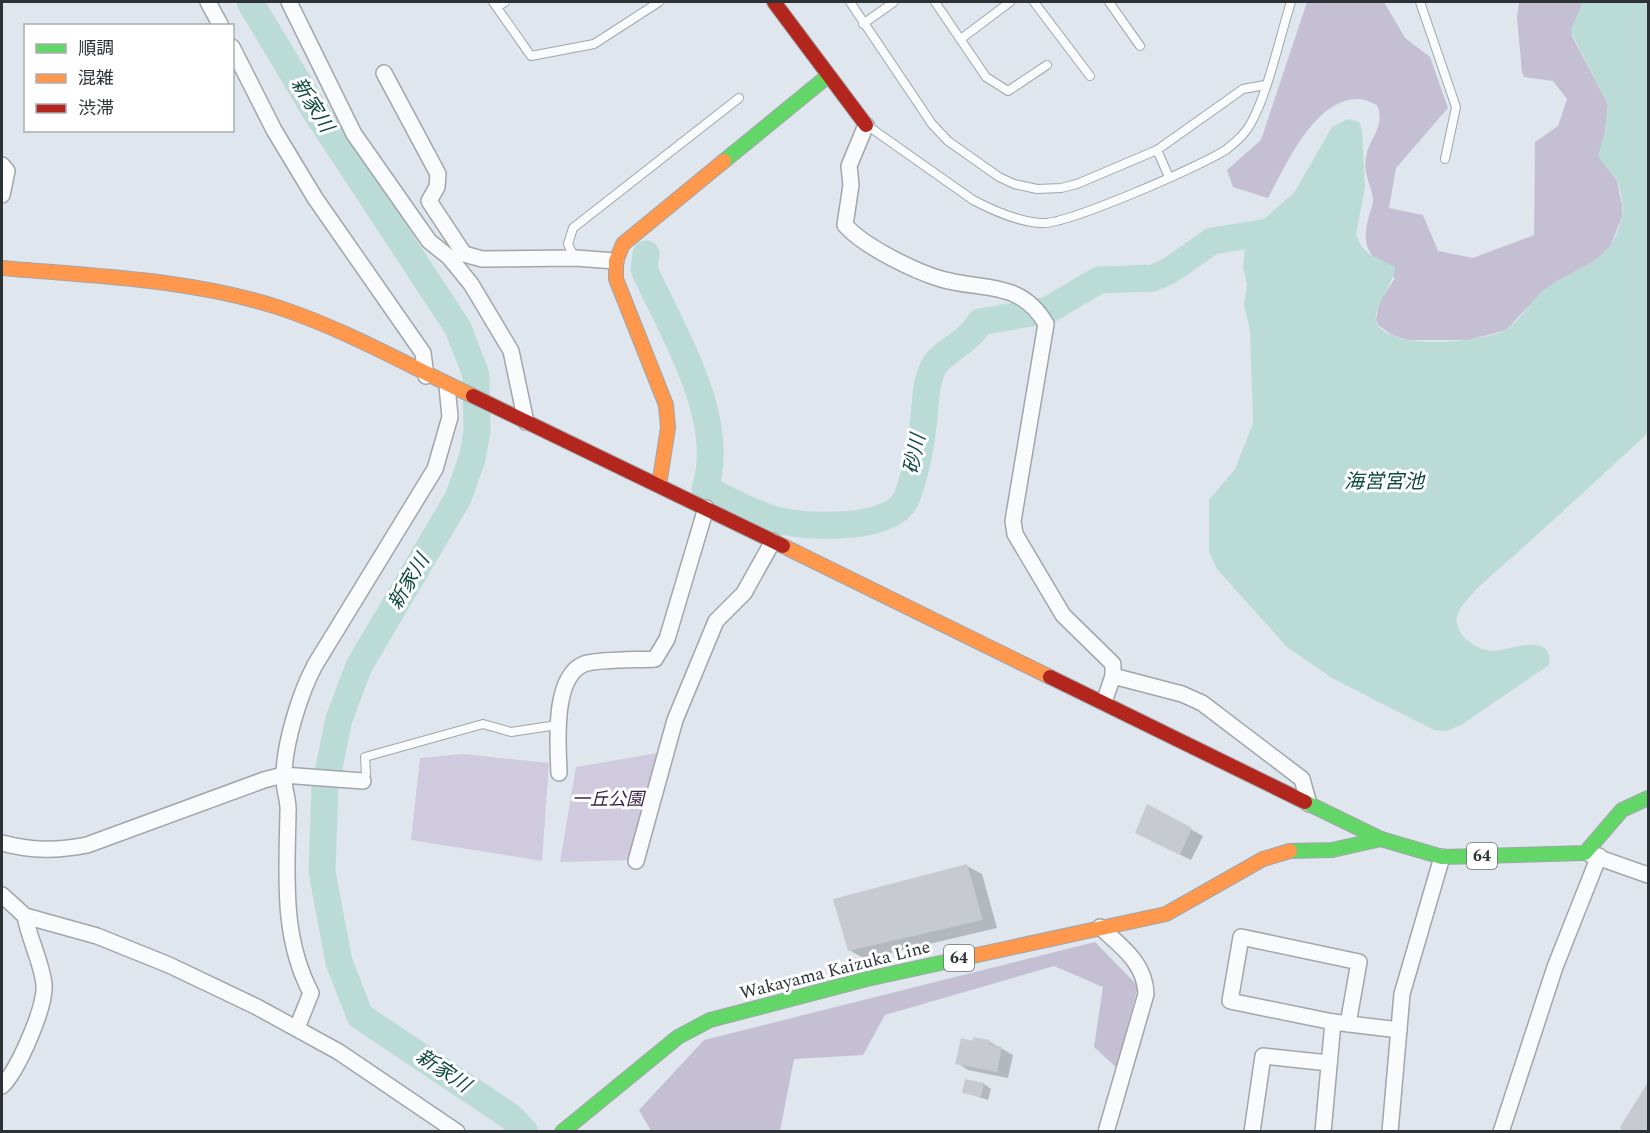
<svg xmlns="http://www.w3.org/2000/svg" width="1650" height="1133" viewBox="0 0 1650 1133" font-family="Spectral,'Noto Sans JP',serif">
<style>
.green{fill:#d0cade}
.forest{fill:#c5bfd3}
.water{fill:#bbdcd6}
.shadow{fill:#0003}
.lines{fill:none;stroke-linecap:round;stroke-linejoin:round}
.river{stroke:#bbdcd6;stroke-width:27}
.building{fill:#c7cad0}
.lane-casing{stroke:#a0a6ab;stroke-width:10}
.street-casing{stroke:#a0a6ab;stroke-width:18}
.fast-casing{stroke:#a0a6ab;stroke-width:16}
.slow-casing{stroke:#a0a6ab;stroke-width:16}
.jam-casing{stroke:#a0a6ab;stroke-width:16}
.lane{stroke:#fafbfc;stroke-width:8}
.street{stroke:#fafbfc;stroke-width:15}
.fast{stroke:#63d668;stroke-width:14}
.slow{stroke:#ff974d;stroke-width:14}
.jam{stroke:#b3261e;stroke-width:14}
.labels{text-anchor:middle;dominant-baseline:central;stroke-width:6;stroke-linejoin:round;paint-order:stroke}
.shield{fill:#fff;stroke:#6c7073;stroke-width:1.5}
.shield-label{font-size:16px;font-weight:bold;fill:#2d3237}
.park-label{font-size:18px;font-style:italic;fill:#3c234c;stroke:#fff}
.street-label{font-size:18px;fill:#2d3237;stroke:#fff}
.water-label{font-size:20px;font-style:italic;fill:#0f4b41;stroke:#fff}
</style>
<rect width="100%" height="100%" fill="#dfe6ed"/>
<g class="green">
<path d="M658,753L630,860L560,862L576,767Z"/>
<path d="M463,754L549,763L542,861L411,840L420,758Z"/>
</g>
<g class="forest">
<path d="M1307,2H1384L1405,38L1430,57L1448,108L1396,168L1389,208L1423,215L1438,251L1473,258L1534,235L1535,142L1558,126L1567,99L1553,81L1524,77L1522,72L1517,18L1519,2H1583L1572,29V36L1608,104L1605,132L1599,155L1617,181L1622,205V217L1609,249L1584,269L1544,290L1506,330L1469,340H1408L1392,335L1378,325L1376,320L1379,303L1395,278C1374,259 1360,251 1368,220C1369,213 1374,204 1373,198C1370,183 1363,172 1366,157C1370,136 1386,127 1377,105C1372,103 1365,99 1359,99C1314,98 1286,166 1268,198L1233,187L1227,170L1261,140Z"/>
<path d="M1095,942L1138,986L1117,1068L1094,1047L1103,987L1054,966L885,1015L863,1055L794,1059L780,1131H651L639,1110L704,1040Z"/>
</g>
<path class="water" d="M1583,2H1648V433C1605,473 1561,513 1517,553C1501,567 1468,594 1459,611C1449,631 1473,649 1491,651C1506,652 1554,629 1549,665L1461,725L1447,731L1434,730L1332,678L1287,647L1217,569L1209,552V500L1235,469L1253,424L1250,330L1244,306L1247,285L1243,267L1245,248L1257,225L1294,193L1332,127L1348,119L1359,122L1362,129L1365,188L1356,234L1361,246L1369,254L1395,267C1395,283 1368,313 1378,326C1397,350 1480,343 1505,330C1520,322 1530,302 1543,291C1574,265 1612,267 1622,216C1624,207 1621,189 1617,181C1612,171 1602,165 1598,155L1605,132L1608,104L1573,36L1571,29Z"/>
<g class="shadow">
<path d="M1148,806L1203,836L1191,860L1148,839Z"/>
<path d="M967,866L982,874L997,928L865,959L849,950Z"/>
<path d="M962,1040L990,1042L1013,1055L1008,1078L968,1070L957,1063Z"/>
<path d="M984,1084L991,1089L988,1100L964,1092Z"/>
<path d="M1648,1085V1132H1624L1622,1127Z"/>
</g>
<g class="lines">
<g class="river">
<path d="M250,2L314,109L458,328L476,375L477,431L472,459L458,498L359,666L339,719L325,787L322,872L339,962L360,1016L511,1117L525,1132"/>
<path d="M646,254L644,269C672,332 728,419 705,489C728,499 760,518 785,522C814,527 894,531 907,497C915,476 920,449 923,426C926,408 924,386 933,368C942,350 966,346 980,322L1048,310L1099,280L1153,278L1169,271L1212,241L1287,229"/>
</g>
</g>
<g class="building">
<path d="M1147,804L1192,828L1180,855L1135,833Z"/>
<path d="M967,864L983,920L848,951L833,899Z"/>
<path d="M973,1037L990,1040L989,1044L1002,1047L997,1072L955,1064L961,1038L973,1041Z"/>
<path d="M965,1079L984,1083L981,1097L962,1093Z"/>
<path d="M1648,1082V1132H1622L1620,1127Z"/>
</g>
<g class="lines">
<g class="lane-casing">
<g id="lane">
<path d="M493,2L531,56L594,44L659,2"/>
<path d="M850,2L932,124L948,141L999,177L1014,184L1037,189L1061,188L1077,184L1157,150L1243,89L1265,85"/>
<path d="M935,2L986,77L1008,91L1047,65"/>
<path d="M1034,2L1090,76"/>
<path d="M1109,2L1140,46"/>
<path d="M1420,2L1456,107L1445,159"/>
<path d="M497,7L505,2"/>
<path d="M863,24L894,2"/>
<path d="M962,38L1010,2"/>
<path d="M868,126L973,200C994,211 1018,222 1042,223C1066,225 1204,165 1227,149C1236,142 1246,133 1251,123C1268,93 1280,36 1291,2"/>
<path d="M1157,150L1169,177"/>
<path d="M574,257L568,244L573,228L739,98"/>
<path d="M363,781L366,774L365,757L483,724L511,732L557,725"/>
</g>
</g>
<g class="street-casing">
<g id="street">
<path d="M208,2L221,26"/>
<path d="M289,2L354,134L429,241L449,257L471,284L511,351L526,422"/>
<path d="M232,47L274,130L315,198L423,353L426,376"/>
<path d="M384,73L438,174L437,187L429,201L464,254L482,259L575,258L616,261"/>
<path d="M866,125L849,166L851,185L845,225C863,246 914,271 941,279C983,291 1021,280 1046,324L1013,521L1015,534L1063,615L1113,664V676L1104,702"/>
<path d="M2,165L7,171L2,195"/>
<path d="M1113,676L1182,694L1202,703L1302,779L1309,804"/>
<path d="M559,773C558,745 552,677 584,664C597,659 639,660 655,659L667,639L706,508"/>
<path d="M2,843C32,851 57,851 87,845L264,780L283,775L363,781"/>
<path d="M1591,855L1648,875"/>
<path d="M636,861L675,720L716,621L744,593L773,541"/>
<path d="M2,895L25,916L97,936L169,965L257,1007L339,1052L457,1132"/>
<path d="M1100,927C1122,947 1145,963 1146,994L1106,1132"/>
<path d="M1348,1024L1359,962L1241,937L1230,1001L1333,1022L1399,1030"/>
<path d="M297,1028L311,993C281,936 287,874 288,812C289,800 283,788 284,776C284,744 300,693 315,665L435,469L450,417L447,386"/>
<path d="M2,1086C18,1070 46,1007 44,984C41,960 29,939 25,916"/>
<path d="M1252,1132L1263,1056L1329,1063"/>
<path d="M1323,1132L1333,1022"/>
<path d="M1390,1132L1402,994L1442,857"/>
<path d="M1501,1132L1555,967L1599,856"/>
</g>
</g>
<g class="fast-casing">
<g id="fast">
<path d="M724,161L828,76"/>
<path d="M1305,802L1381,839"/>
<path d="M1290,851L1332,850L1381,839L1442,857L1585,853L1622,810L1648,798"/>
<path d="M562,1132L678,1037L710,1020L867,979L977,955"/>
</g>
</g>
<g class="slow-casing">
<g id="slow">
<path d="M2,268C94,276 189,279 277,307C345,329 409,366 473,396"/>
<path d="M659,485L668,428L666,405L616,279V261L623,244L724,161"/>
<path d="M783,546L1050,677"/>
<path d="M977,955L1166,914L1263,859L1290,851"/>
</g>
</g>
<g class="jam-casing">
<g id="jam">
<path d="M774,2L866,125"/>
<path d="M473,396L783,546"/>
<path d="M1050,677L1305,802"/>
</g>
</g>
<use href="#lane" class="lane"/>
<use href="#street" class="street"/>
<use href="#fast" class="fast"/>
<use href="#slow" class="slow"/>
<use href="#jam" class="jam"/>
</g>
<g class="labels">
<g class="shield">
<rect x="1467" y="843" width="30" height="26" rx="4.5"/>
<rect x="944" y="945" width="30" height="26" rx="4.5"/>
</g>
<g class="shield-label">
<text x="1482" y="856">64</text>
<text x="959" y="958">64</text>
</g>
<g class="park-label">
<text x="608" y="799">一丘公園</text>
</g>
<g class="street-label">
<text transform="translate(835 970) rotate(-14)">Wakayama Kaizuka Line</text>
</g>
<g class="water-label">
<text transform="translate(312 105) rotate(58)">新家川</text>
<text transform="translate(915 454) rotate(-79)">砂川</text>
<text x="1384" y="482">海営宮池</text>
<text transform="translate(409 582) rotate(-59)">新家川</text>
<text transform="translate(443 1071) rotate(34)">新家川</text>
</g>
</g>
<rect width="1650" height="1133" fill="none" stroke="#2d3237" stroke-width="6"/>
<rect x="24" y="24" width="210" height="108" fill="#ffffff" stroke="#abadaf" stroke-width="1.5"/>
<rect x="36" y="44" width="30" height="9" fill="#63d668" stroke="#abadaf" stroke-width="1.5"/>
<text x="78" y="54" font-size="18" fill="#2d3237">順調</text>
<rect x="36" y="74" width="30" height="9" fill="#ff974d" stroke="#abadaf" stroke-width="1.5"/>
<text x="78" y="84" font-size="18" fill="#2d3237">混雑</text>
<rect x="36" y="104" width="30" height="9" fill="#b3261e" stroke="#abadaf" stroke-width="1.5"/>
<text x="78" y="114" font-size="18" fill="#2d3237">渋滞</text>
</svg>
